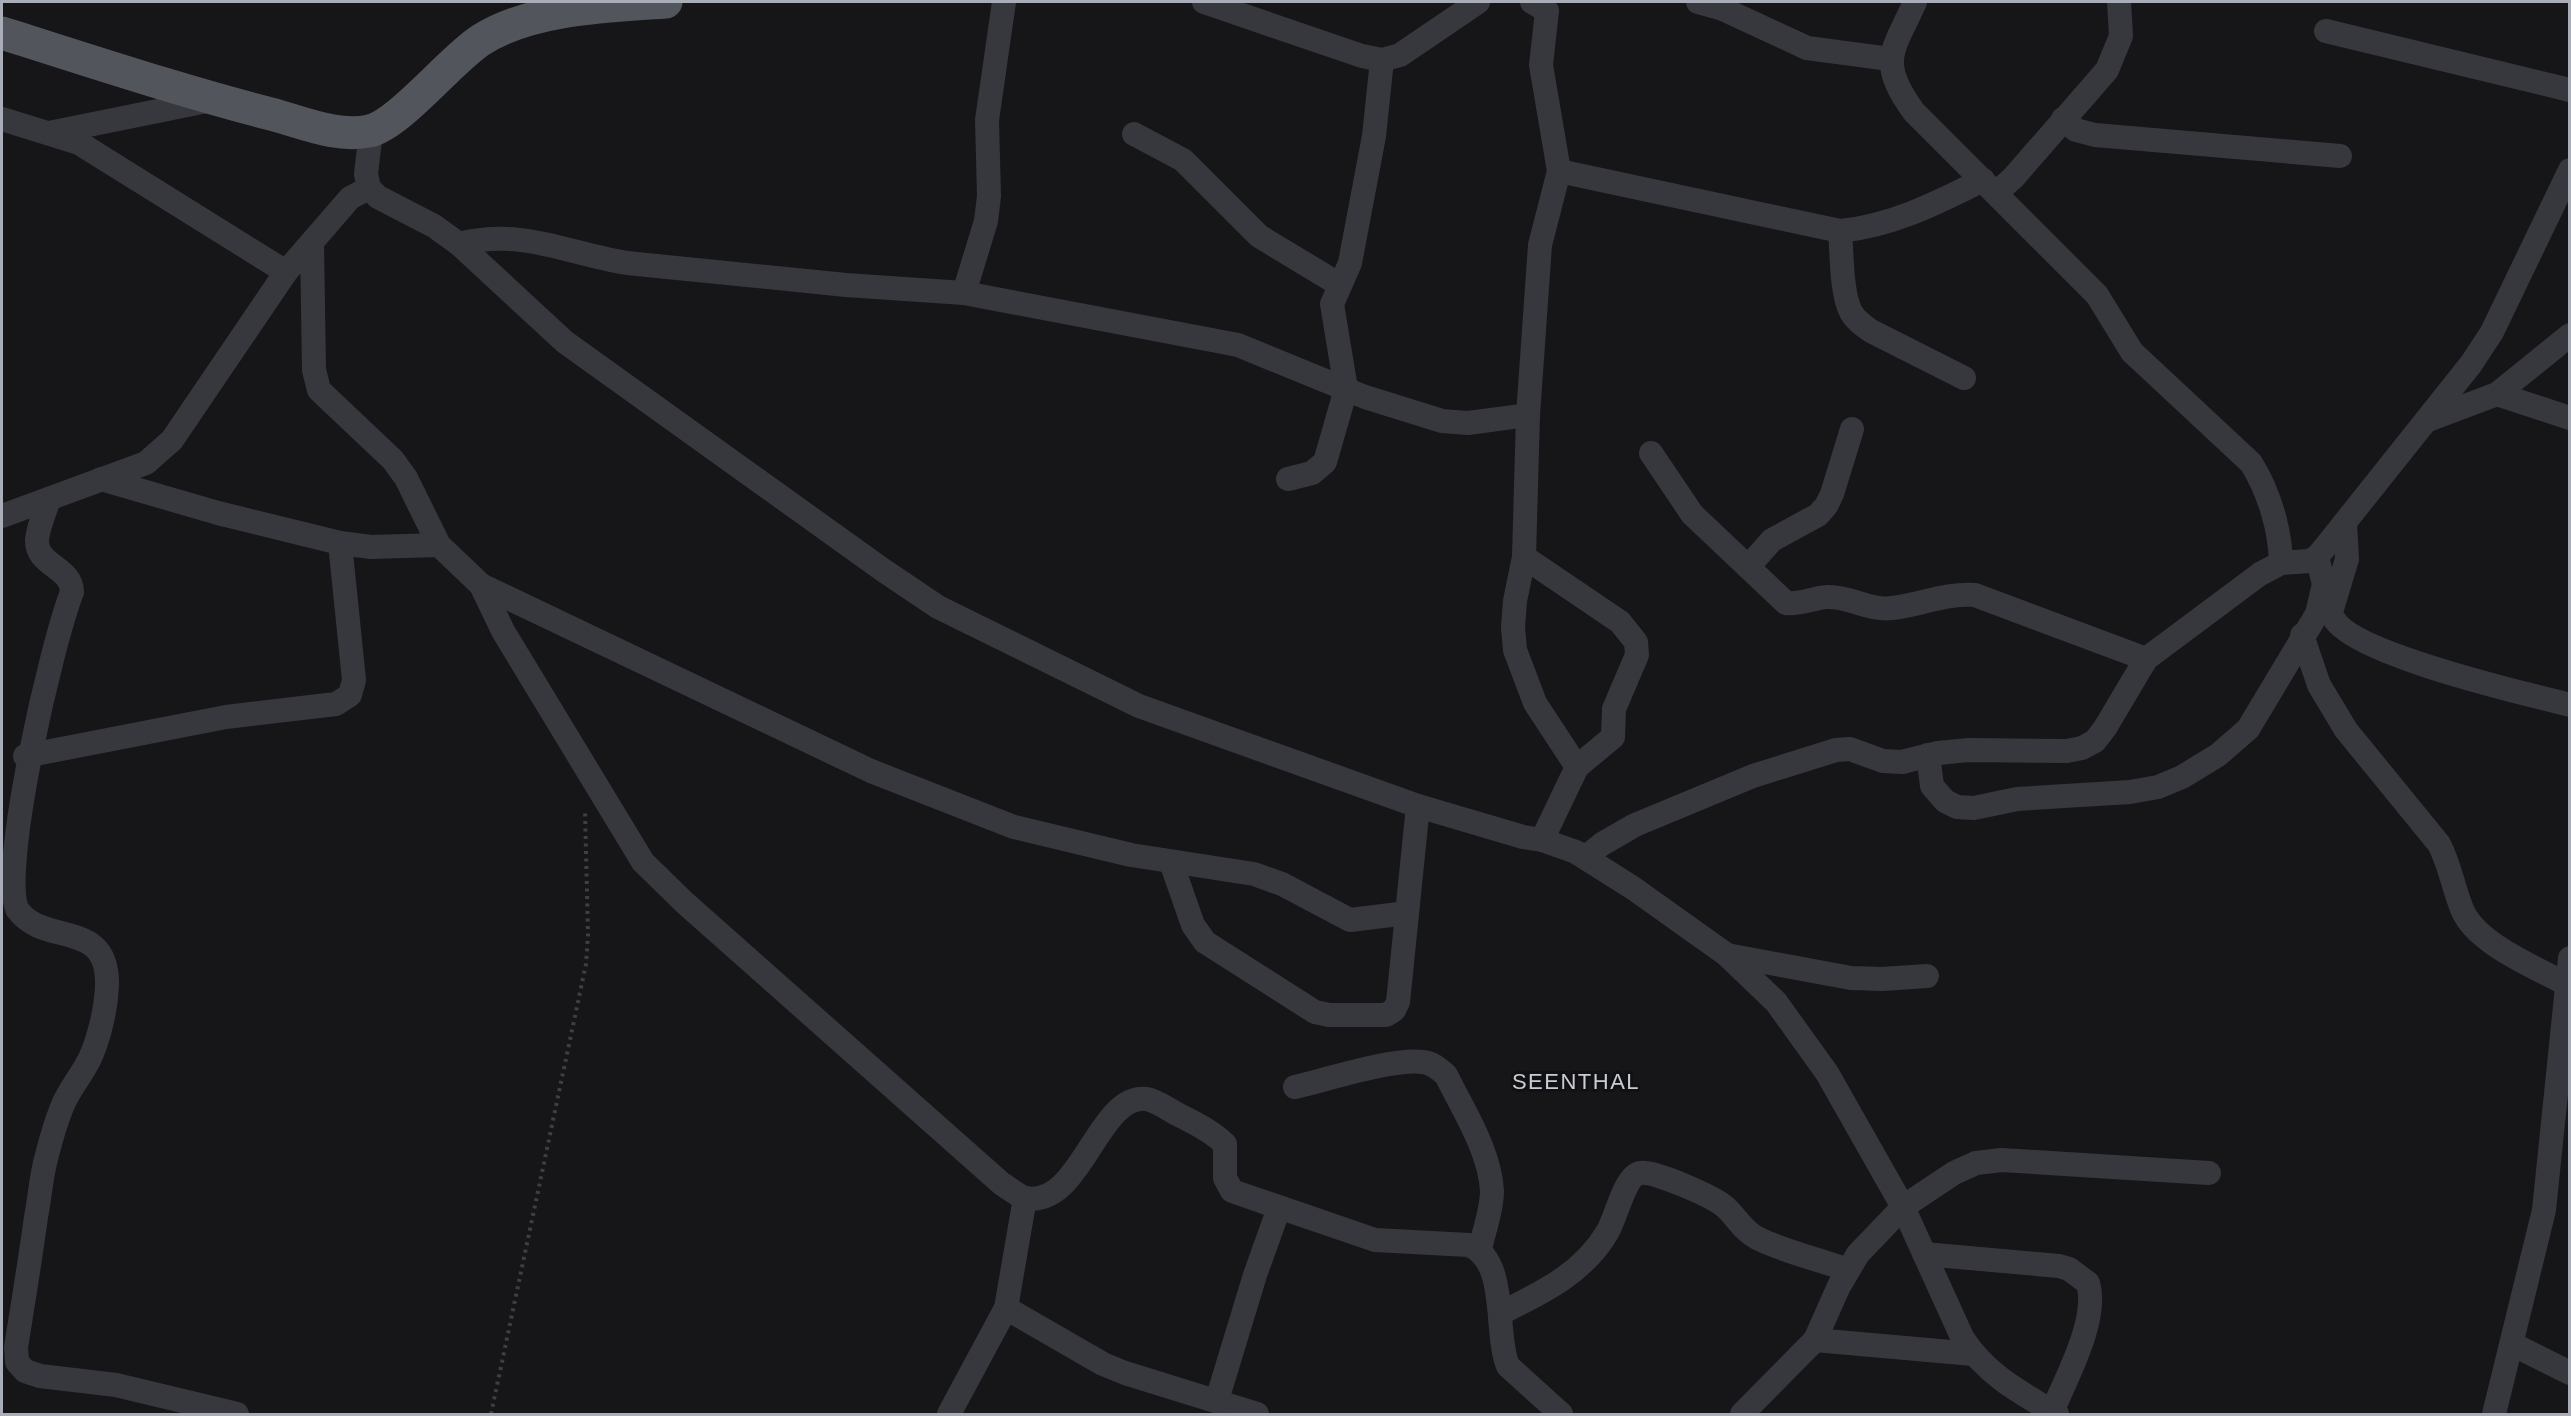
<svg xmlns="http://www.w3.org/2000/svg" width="2571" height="1416" viewBox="0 0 2571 1416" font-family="Arial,sans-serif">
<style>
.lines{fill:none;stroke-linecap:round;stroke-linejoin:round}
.path{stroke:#3d3f44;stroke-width:4;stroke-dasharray:3 4.5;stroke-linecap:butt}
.street{stroke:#37383d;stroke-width:24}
.primary{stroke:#53555c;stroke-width:33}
.labels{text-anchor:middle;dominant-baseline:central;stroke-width:6;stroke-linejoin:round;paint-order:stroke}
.quarter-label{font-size:22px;letter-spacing:1.5px;fill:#c9ccd4;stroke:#111113}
</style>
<rect width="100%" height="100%" fill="#161618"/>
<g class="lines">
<path class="path" d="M491,1414L586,964L588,935L585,810"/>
<g class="street">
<path d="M1204,2L1362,56L1382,60L1400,55L1478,2"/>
<path d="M1532,2L1547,11L1541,65L1559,171L1540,245L1528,415L1524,557L1515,601L1513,627L1515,650L1535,703L1577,767"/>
<path d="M1698,2L1723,9L1807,48L1890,59"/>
<path d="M1915,2C1893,51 1877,61 1914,112L2097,295L2132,352L2251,463C2269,492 2280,528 2281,563"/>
<path d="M2326,31L2570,90"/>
<path d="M2,119L79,143L286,272"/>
<path d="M2063,119L2076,130L2095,135L2340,156"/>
<path d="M371,131L366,174L369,188L378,197L434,226L459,244L565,342L883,570L938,607L1139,706L1418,806L1523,837L1542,840L1576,852L1633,888L1727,955L1776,1002L1827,1073L1903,1207L1962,1337C1985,1374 2021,1393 2057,1414"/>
<path d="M49,133L212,100"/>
<path d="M1134,134L1183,160L1259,236L1340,285"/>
<path d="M1559,171L1840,231C1892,226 1937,203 1983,180"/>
<path d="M1996,193L2013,178L2107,70L2121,36L2119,2"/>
<path d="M1840,231C1842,253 1841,293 1851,312C1855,320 1864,326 1871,331L1964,378"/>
<path d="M312,243L314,370L319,390L393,460L406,478L439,545L481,585L871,771L1014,827L1131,855L1254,874L1282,884L1350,920L1407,913"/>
<path d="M459,244C523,228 565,253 627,263L846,285L964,293L1238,345L1365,397L1442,421L1468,423L1528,415"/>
<path d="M964,293L986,221L989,196L987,120L1004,2"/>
<path d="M2497,394L2570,335"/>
<path d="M2428,420L2497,394L2570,418"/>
<path d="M1651,453L1692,514L1786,603C1800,605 1813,598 1827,597C1850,596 1869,611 1892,608C1920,605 1945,593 1975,595L2146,659"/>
<path d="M101,479L218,513L340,543L371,547L439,545"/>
<path d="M1288,479L1312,473L1325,462L1346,389L1332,304L1350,263L1374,136L1382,60"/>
<path d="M49,499C45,512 38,527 37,540C36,566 72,567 72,592C52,643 0,866 17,909C44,948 109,917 107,986C106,1008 100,1035 91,1056C83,1074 69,1089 62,1107C56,1122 51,1139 47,1155C41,1175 40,1197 36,1217C30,1261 23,1304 16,1347L17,1362L25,1371L40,1376L116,1385L237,1414"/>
<path d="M2,516L146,463L172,440L286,272L350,198L369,188"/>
<path d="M2345,523L2347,559L2331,612C2339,652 2528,694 2570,705"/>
<path d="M1524,557L1620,622L1636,642L1637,655L1614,709L1613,737L1577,767L1542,840"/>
<path d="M1748,567L1772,540L1818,515L1826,506L1832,494L1852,429"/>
<path d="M481,585L503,631L643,862L685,903L1002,1184C1009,1188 1018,1196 1025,1198C1081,1209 1097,1094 1146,1099C1156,1100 1169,1110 1179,1115C1195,1123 1211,1131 1225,1144V1178L1232,1191L1375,1240L1469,1245C1509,1261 1494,1333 1508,1366L1561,1414"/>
<path d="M2302,635L2319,685L2346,730L2439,844C2450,865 2453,887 2462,909C2475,943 2535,967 2566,984"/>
<path d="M1928,755L1932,786L1945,801L1957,807L1974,808L2017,799L2130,792L2158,787L2182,777L2218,755L2248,729L2317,614L2324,584L2317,557"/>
<path d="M25,756L226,717L336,704L350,695L354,680L340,543"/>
<path d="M1586,857L1602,844L1635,825L1753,776L1836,750L1850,749L1883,761L1902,762L1938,753L1969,750L2067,751L2082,748L2095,741L2105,728L2146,659L2260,574L2281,563L2309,561L2317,557L2330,541L2471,364L2492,332L2570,170"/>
<path d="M1171,862L1193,925L1205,942L1315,1012L1329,1015H1386L1394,1010L1398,1002L1418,806"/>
<path d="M1727,955L1851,978L1882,979L1927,976"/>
<path d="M1295,1087C1326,1080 1393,1058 1423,1062C1433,1063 1439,1069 1446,1075C1463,1110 1490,1151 1492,1191C1492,1210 1484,1231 1480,1249"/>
<path d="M1924,1254L2059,1266L2069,1269L2088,1283C2099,1319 2066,1378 2052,1412"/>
<path d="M1006,1308L1103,1364L1125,1373L1257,1414"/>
<path d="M1501,1313C1543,1292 1584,1273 1608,1231C1616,1217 1625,1176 1640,1173C1654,1170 1713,1197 1724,1206C1736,1216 1742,1230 1757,1238C1785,1252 1818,1259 1848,1270"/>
<path d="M1815,1340L1973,1354"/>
<path d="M2512,1344L2570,1373"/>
<path d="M1217,1400L1255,1275L1279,1208"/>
<path d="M949,1414L1006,1308L1025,1198"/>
<path d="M1742,1414L1815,1340L1839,1286L1858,1254L1903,1207L1954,1173L1976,1163L2002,1160L2209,1173"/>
<path d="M2494,1414L2544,1210L2570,958"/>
</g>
<path class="primary" d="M2,33C91,61 181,91 271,114C301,122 338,138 369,131C399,125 451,59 481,40C531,8 609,6 666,2"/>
</g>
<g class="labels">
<g class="quarter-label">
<text x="1576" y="1081">SEENTHAL</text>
</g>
</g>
<rect width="2571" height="1416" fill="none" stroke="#a8adb8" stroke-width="6"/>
</svg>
